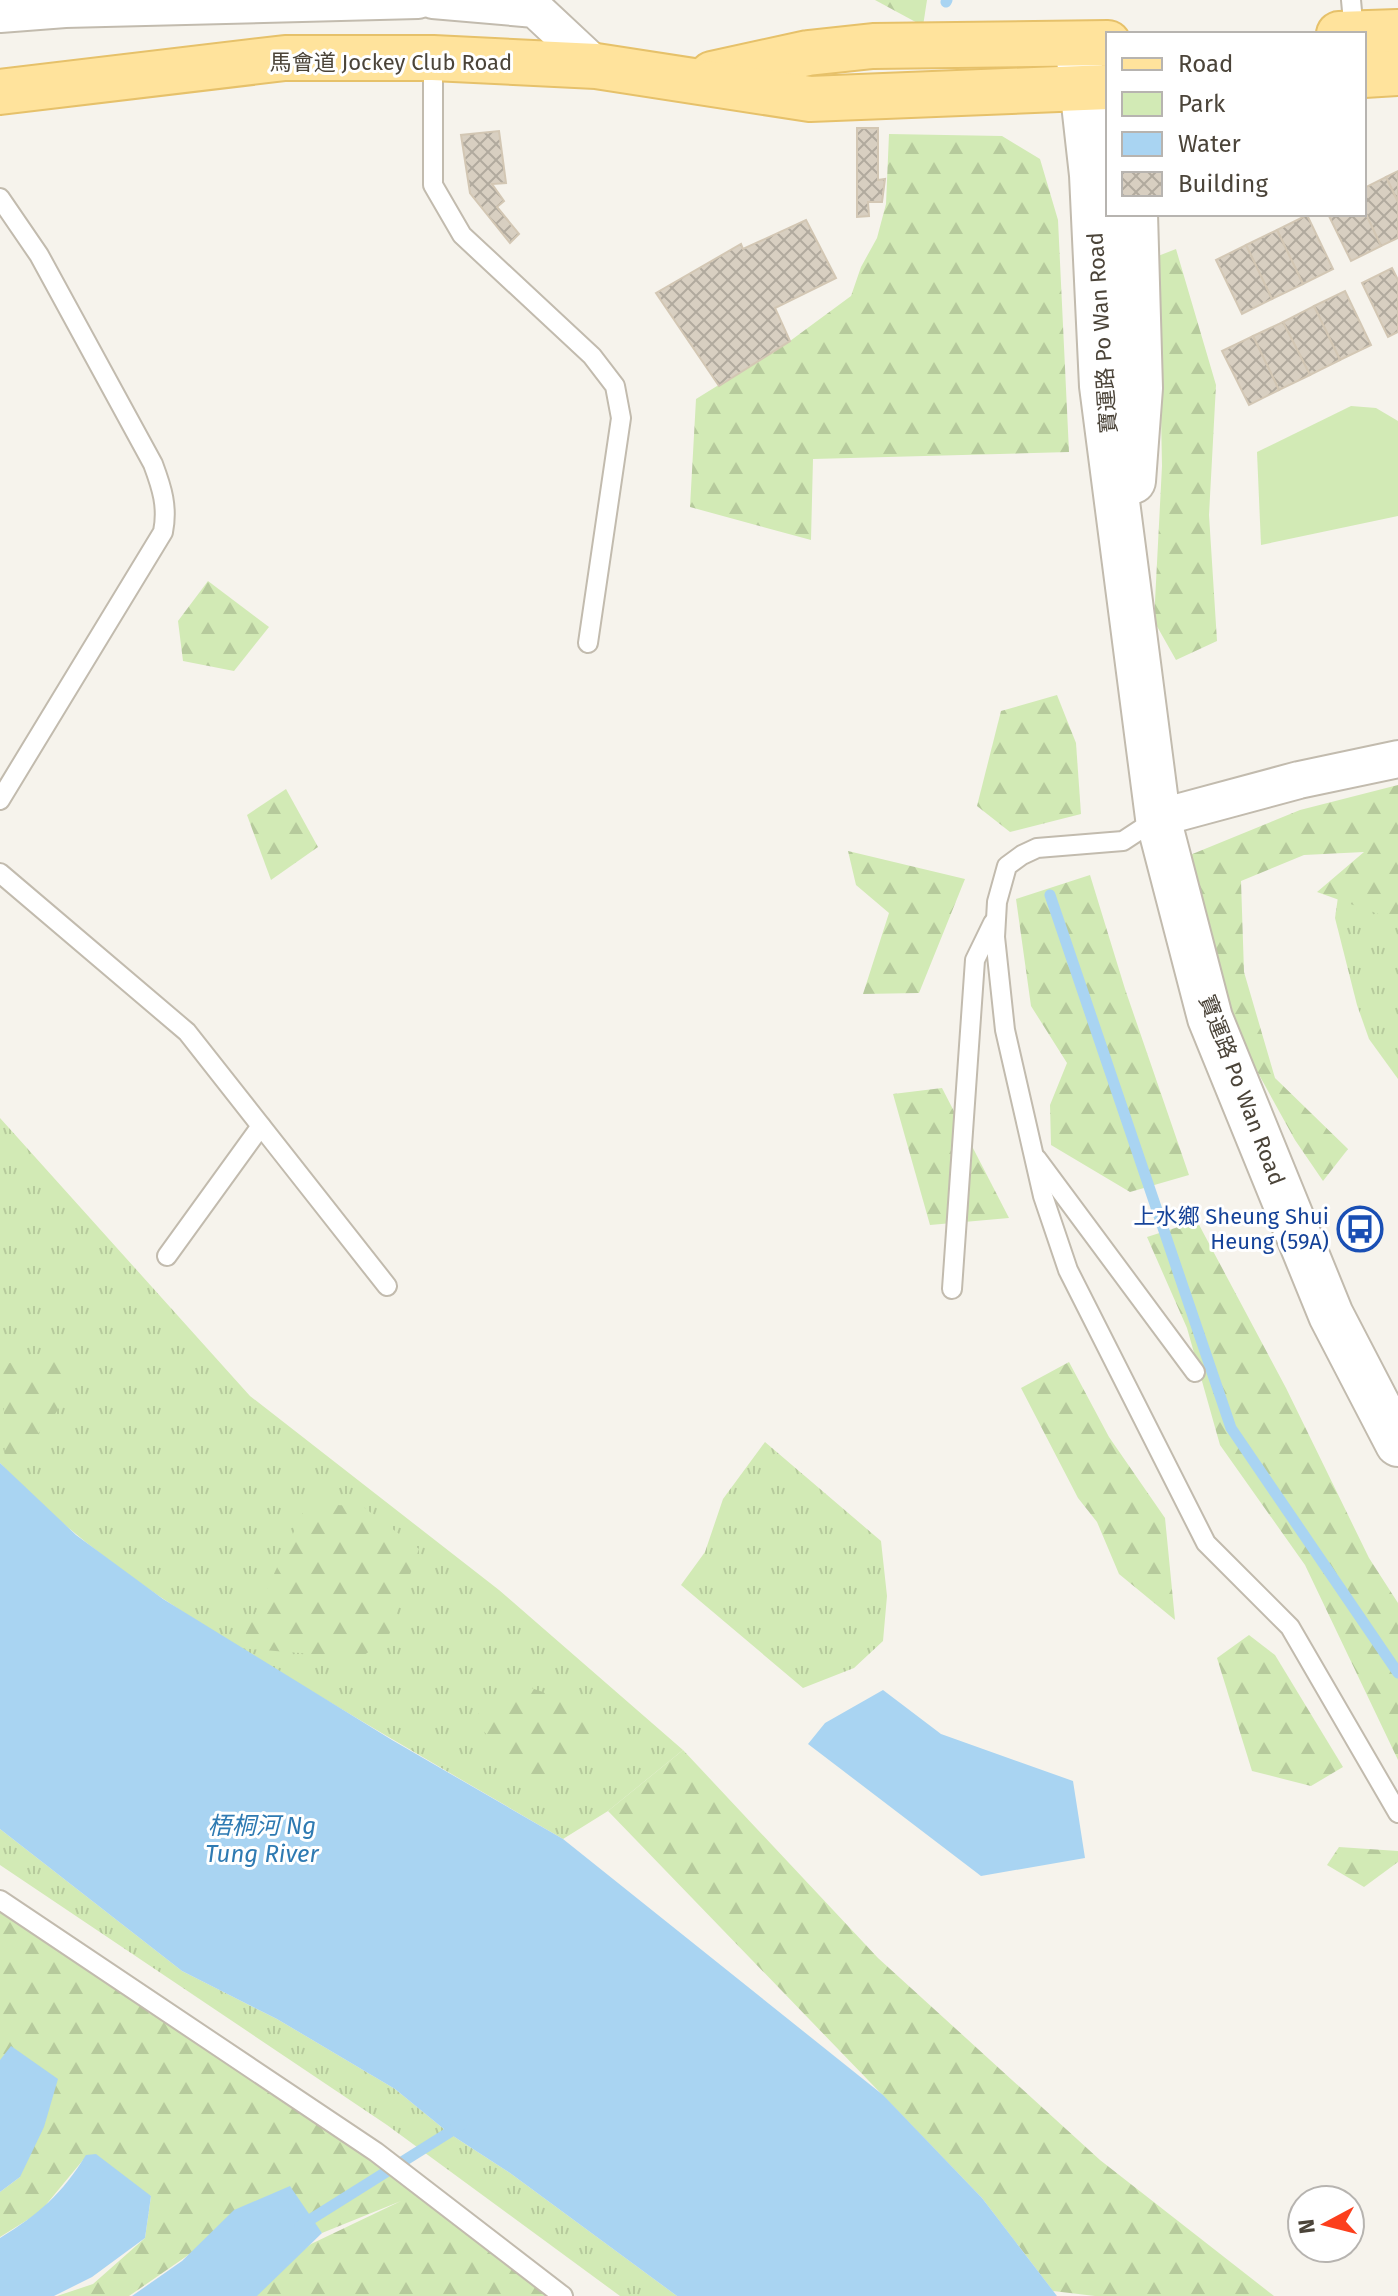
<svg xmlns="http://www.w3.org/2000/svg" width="1398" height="2296" viewBox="0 0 1398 2296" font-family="'Fira Sans','Noto Sans SC',sans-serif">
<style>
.grass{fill:url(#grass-tufts)}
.forest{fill:url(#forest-firs)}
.park{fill:#d2eab5}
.water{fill:#a9d4f2}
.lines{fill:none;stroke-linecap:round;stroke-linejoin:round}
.stream{stroke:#a9d4f2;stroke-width:11}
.building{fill:url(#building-cross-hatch);stroke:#d3c7b4;stroke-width:2}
.service-casing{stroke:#c2bbae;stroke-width:22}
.minor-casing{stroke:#c2bbae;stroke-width:40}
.tertiary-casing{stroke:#c2bbae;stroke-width:48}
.primary-casing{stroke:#e6c16a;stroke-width:48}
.service{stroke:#fff;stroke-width:18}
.minor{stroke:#fff;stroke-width:36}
.tertiary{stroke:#fff;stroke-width:44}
.primary{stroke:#ffe39c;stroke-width:44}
.labels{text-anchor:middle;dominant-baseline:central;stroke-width:6;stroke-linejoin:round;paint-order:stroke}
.street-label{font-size:22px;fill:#4b4439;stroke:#fff}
.transit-label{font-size:22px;fill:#164399;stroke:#fff;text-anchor:end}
.water-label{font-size:24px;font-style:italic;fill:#2e7ab2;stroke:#fff}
</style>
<defs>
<pattern id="grass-tufts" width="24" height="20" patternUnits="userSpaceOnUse" patternTransform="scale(2)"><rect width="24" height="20" fill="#d2eab5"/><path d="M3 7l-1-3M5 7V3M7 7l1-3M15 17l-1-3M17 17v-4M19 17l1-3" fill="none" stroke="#b6ca9c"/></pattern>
<pattern id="forest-firs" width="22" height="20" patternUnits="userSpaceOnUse" patternTransform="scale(2)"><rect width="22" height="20" fill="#d2eab5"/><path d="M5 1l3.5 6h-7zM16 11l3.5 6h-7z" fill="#b6ca9c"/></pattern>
<pattern id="building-cross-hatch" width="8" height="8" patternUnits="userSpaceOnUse" patternTransform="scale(2)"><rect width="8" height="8" fill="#d8cfc1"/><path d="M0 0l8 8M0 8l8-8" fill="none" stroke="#b1aa9e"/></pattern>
</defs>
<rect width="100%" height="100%" fill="#f6f3ec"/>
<g class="grass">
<path d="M1398,872V1079L1369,1039L1357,1005L1335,918L1339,890Z"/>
<path d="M0,1118L250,1396L499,1590L683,1750L608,1811L563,1839C472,1786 381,1733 291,1679C188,1617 82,1552 0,1463Z"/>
<path d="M765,1442L881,1541L887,1596L883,1641L854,1668L803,1688L681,1585L705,1552L723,1499Z"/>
<path d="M0,1829L182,1971L277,2019L395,2089L450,2134L510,2173L677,2296H620L387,2125L0,1865Z"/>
</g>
<g class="forest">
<path d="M875,0H927L923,26Z"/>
<path d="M889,134L1002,136L1040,159L1058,220L1069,452L813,459L811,540L690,507L696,399L790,341L851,296L861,267L877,238L886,204Z"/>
<path d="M1176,249L1216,385L1209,515L1217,641L1176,660L1154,621L1162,466L1158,256Z"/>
<path d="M208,581L269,627L234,671L183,661L178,621Z"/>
<path d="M1057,695L1076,743L1081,814L1010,832L977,806L1001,711Z"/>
<path d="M1398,785V921L1317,892L1364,852L1304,855L1241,881L1244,972L1275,1078L1348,1149L1323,1181L1295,1140L1214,993L1190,855L1300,810Z"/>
<path d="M286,789L318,847L271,880L247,815Z"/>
<path d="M848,851L965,879L919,993L863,994L889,913L856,885Z"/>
<path d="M1090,875L1125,989L1189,1175L1130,1192L1051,1145L1050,1105L1067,1063L1031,1006L1016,899Z"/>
<path d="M942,1088L1009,1218L930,1225L893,1094Z"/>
<path d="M1197,1221L1286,1388L1369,1558L1398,1603V1760L1305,1565L1220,1445L1187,1328L1147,1237Z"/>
<path d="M55,1349L79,1376L52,1419L5,1468L3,1365Z"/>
<path d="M1069,1362L1109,1437L1165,1518L1175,1620L1119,1574L1097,1522L1078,1498L1021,1388Z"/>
<path d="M307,1504L362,1506L419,1549L389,1635L361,1658L239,1648Z"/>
<path d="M1249,1635L1275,1655L1343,1767L1311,1786L1252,1771L1217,1658Z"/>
<path d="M517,1683L583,1706L598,1728L576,1761L532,1782L472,1719Z"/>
<path d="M683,1750L878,1958L1100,2160L1274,2296H1095L1053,2291L982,2198L608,1811Z"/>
<path d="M1339,1847L1398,1851V1862L1364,1887L1327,1865Z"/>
<path d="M0,1891L376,2152L563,2296H246L311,2244L401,2201L322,2233L284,2189L129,2296H57L93,2284L145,2238L151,2196L83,2160L40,2212L0,2237V2192L20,2177L0,2061Z"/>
</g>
<path class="park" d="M1351,406L1376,408L1398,421V516L1261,545L1257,452Z"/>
<g class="water">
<path d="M0,1463L76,1535L163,1599L392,1740L563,1839L883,2095L982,2198L1057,2296H677L510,2173L450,2134L395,2089L277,2019L182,1971L0,1829Z"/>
<path d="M883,1690L941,1734L1073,1781L1085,1858L981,1876L808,1744L825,1723Z"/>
<path d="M11,2046L58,2079L44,2127L20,2177L0,2192V2060Z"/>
<path d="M96,2154L151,2196L145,2238L92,2277L54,2296H0V2238C39,2214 62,2194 86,2155Z"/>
<path d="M290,2186L322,2233L257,2296H132L182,2261L234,2210Z"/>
</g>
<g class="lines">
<g class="stream">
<path d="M946,2L947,0"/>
<path d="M1050,895L1231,1428L1398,1673"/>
<path d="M300,2226L461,2125"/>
</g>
</g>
<g class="building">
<path d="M857,128H878V180L885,179L882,202H868L869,216L857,217Z"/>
<path d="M499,131L506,183L492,184L504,201L497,207L519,234L510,243L470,193L461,135Z"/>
<path d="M1398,171V202L1386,177Z"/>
<path d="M1386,177L1398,202V238L1381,246L1364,210V188Z"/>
<path d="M1364,210L1381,246L1351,261L1328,214H1364Z"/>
<path d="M1307,215L1333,269L1303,284L1277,230Z"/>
<path d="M806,220L836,278L775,308L790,341L719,386L656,293L741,244L743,249Z"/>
<path d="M1277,230L1303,284L1272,299L1246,245Z"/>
<path d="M1246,245L1272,299L1242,314L1216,260Z"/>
<path d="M1392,268L1398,280V332L1388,337L1362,283Z"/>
<path d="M1345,291L1371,345L1340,360L1314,306Z"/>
<path d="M1314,306L1340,360L1310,375L1283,322Z"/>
<path d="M1283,322L1310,375L1279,390L1253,336Z"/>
<path d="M1253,336L1279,390L1249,405L1222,351Z"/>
</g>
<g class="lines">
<g class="service-casing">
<g id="service">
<path d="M1351,0L1354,33"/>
<path d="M433,58V185L462,235L592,356L615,386L621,418L588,643"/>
<path d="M0,198L39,255L153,464C162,488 168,507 163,532L0,800"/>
<path d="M1158,818L1123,841L1037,848L1022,855L1007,866L997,902L995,937L1005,1030L1043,1196L1068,1270L1206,1543L1290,1627L1398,1813"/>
<path d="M0,873L187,1032L387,1286"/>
<path d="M1037,1159L1195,1372"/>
<path d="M167,1256L261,1126"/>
<path d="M952,1289L975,960L993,923"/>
<path d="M0,1900L376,2152L563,2296"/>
</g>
</g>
<g class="minor-casing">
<g id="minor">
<path d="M433,0L535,9L596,66"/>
<path d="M0,14L65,9L418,0"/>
<path d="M1158,818L1299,780L1398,759"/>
</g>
</g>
<g class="tertiary-casing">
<g id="tertiary">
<path d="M1078,50L1092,175L1102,386L1158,818L1210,1018L1331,1315L1398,1444"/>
<path d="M1133,481L1140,388L1135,214"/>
</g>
</g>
<g class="primary-casing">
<g id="primary">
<path d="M1339,34L1398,32"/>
<path d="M712,74L808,53L873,46L1108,43"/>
<path d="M1364,75L1398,73"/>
<path d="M0,92L285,58H433L596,66L810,99L1108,87"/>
</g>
</g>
<use href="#service" class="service"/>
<use href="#minor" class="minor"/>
<use href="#tertiary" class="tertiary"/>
<use href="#primary" class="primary"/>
</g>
<defs>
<g id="bus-ring" transform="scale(2.3)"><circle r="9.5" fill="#fff" stroke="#1a4fb4" stroke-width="1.5"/><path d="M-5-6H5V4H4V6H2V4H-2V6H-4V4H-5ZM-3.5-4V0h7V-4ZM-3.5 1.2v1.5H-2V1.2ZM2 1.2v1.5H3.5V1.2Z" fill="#1a4fb4"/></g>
</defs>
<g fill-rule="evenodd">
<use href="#bus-ring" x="1360" y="1229"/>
</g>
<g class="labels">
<g class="street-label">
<text x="391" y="62">馬會道 Jockey Club Road</text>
<text transform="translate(1102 333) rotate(-94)">寶運路 Po Wan Road</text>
<text transform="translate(1242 1090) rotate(69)">寶運路 Po Wan Road</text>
</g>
<g class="transit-label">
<text x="1329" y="1216">上水鄉 Sheung Shui<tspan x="1329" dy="25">Heung (59A)</tspan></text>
</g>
<g class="water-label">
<text x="262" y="1826">梧桐河 Ng<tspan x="262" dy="28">Tung River</tspan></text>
</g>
</g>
<rect x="1106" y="32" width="260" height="184" fill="#ffffff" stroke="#b7b4b0" stroke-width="2"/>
<rect x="1122" y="58" width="40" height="12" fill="#ffe39c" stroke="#b7b4b0" stroke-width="2"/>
<text x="1178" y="72" font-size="24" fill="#4b4439">Road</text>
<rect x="1122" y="92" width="40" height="24" fill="#d2eab5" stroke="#b7b4b0" stroke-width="2"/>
<text x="1178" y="112" font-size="24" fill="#4b4439">Park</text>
<rect x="1122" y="132" width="40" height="24" fill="#a9d4f2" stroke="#b7b4b0" stroke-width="2"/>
<text x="1178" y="152" font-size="24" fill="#4b4439">Water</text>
<rect x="1122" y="172" width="40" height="24" fill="url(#building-cross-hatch)" stroke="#b7b4b0" stroke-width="2"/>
<text x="1178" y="192" font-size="24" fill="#4b4439">Building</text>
<g transform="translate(1326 2224) rotate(263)"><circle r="38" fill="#ffffff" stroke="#b7b4b0" stroke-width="2"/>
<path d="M0-6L14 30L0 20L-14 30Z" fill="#fc3f1d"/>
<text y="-12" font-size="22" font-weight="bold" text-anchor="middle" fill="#4b4439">N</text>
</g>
</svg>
